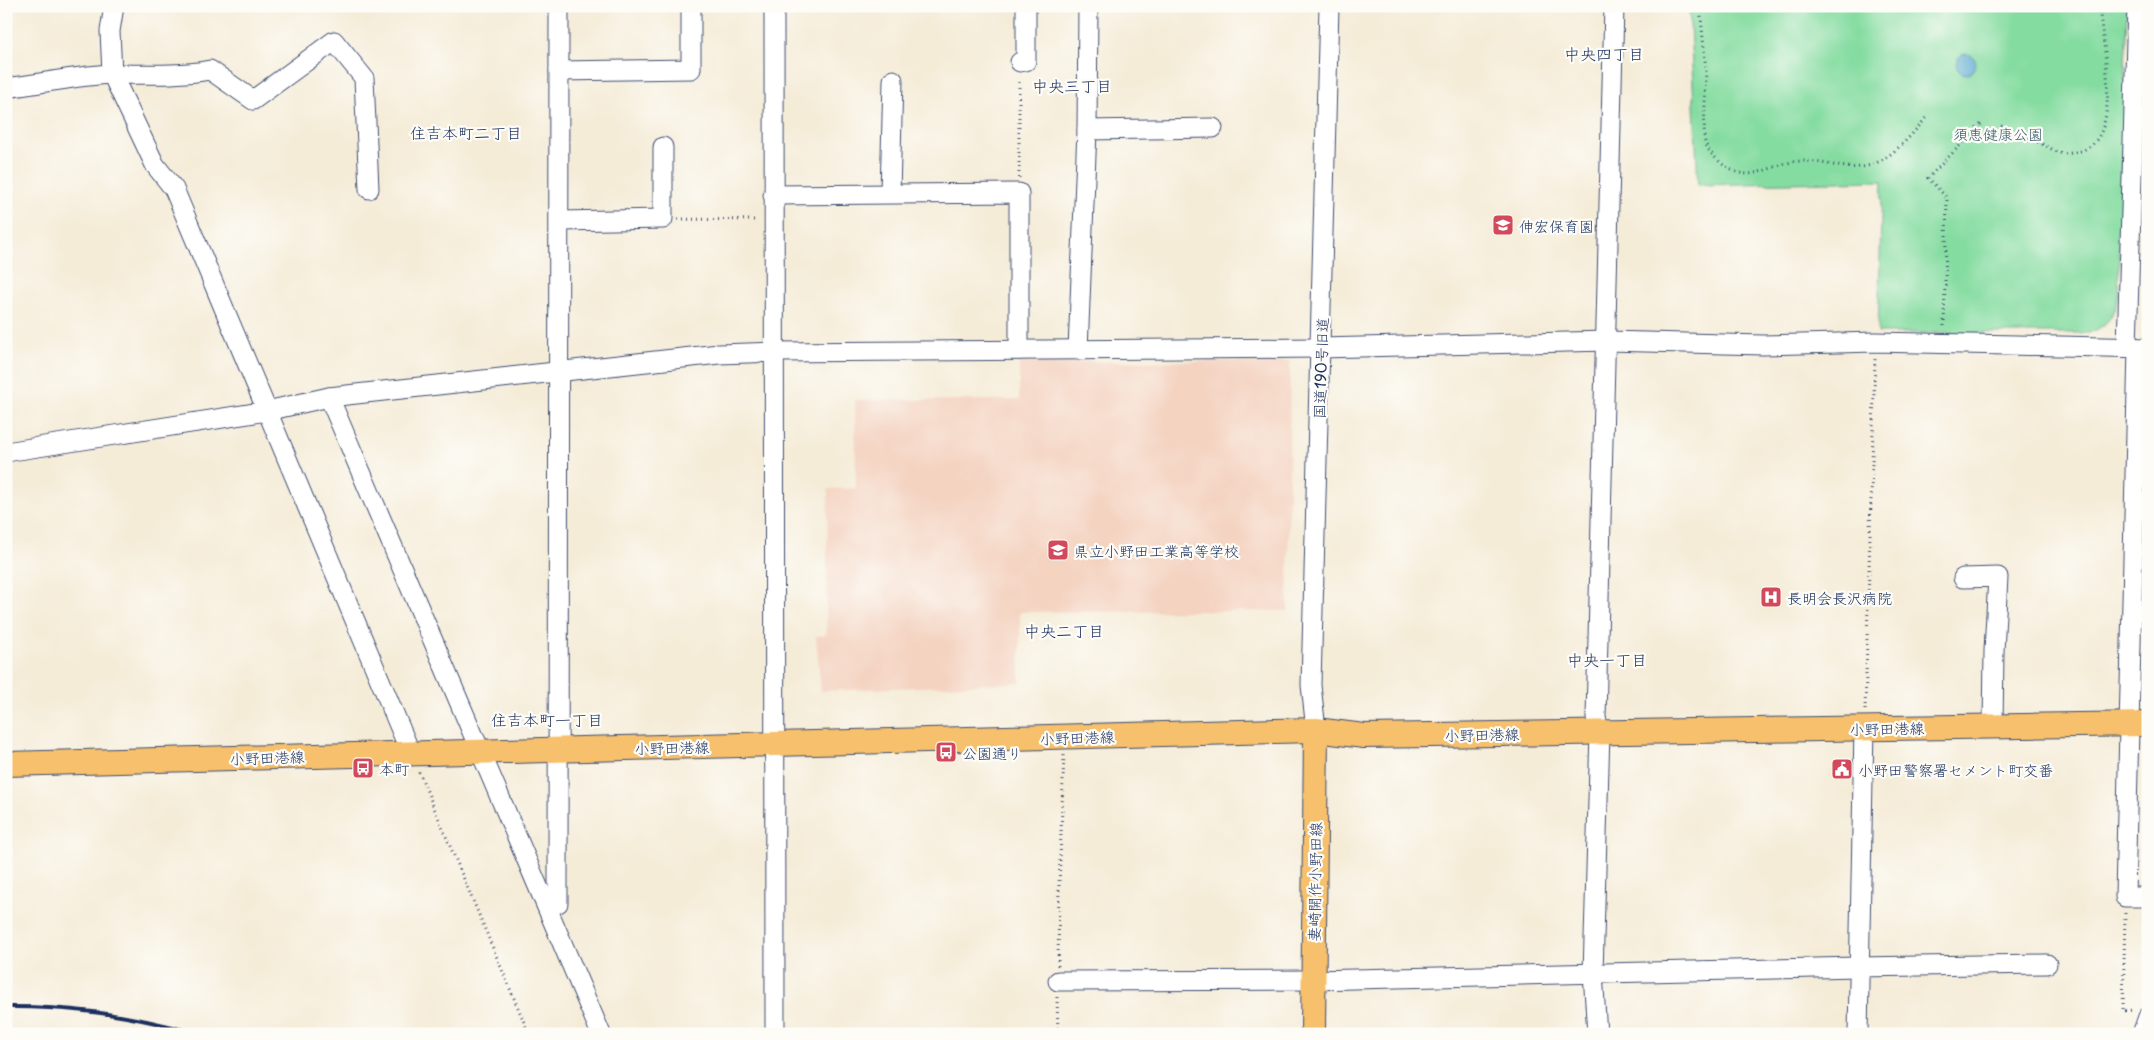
<svg xmlns="http://www.w3.org/2000/svg" width="2154" height="1040" viewBox="0 0 2154 1040" font-family="'Playpen Sans','Klee One',sans-serif">
<style>
.built{fill:#f4d3c1}
.green{fill:#84dca0;stroke:#50867f}
.water{fill:#52a9cf;stroke:#366c96}
.lines{fill:none;stroke-linecap:round;stroke-linejoin:round}
.minor-casing{stroke:#3c4b70;stroke-width:21}
.major-casing{stroke:#3c4b70;stroke-width:26}
.path{stroke:#3c4b70;stroke-width:3;stroke-dasharray:1 4;stroke-linecap:butt}
.minor{stroke:#fff;stroke-width:19}
.major{stroke:#f7c06c;stroke-width:24}
.rail{stroke:#1b2f5e;stroke-width:4}
.labels{text-anchor:middle;dominant-baseline:central;stroke-width:4.5;stroke-linejoin:round;paint-order:stroke}
.park-label{font-size:15px;fill:#355a6e;stroke:#fdfcf7}
.poi-label{font-size:15px;fill:#1b2f5e;stroke:#fdfcf7;text-anchor:start}
.street-label{font-size:15px;fill:#1b2f5e;stroke:#fdfcf7}
.neighbourhood-label{font-size:16px;fill:#1b2f5e;stroke:#fdfcf7}
</style>
<rect width="100%" height="100%" fill="#fdfcf7"/>
<filter id="ink" filterUnits="userSpaceOnUse"><feTurbulence type="fractalNoise" baseFrequency=".02" numOctaves="2"/><feDisplacementMap in="SourceGraphic" scale="10" xChannelSelector="R" yChannelSelector="G"/><feConvolveMatrix kernelMatrix="1 2 1 2 8 2 1 2 1" color-interpolation-filters="sRGB"/></filter>
<filter id="wash" filterUnits="userSpaceOnUse"><feTurbulence type="fractalNoise" baseFrequency=".0096" numOctaves="4" result="noise"/><feDisplacementMap in="SourceGraphic" scale="20" xChannelSelector="R" yChannelSelector="G"/><feGaussianBlur stdDeviation="1.12" result="paint"/><feColorMatrix in="noise" values="0 0 0 0 0 0 0 0 0 0 0 0 0 0 0 0 0 1.4 0 .05"/><feComposite in="paint" operator="in"/></filter>
<g filter="url(#wash)">
<rect width="100%" height="100%" fill="#f5ecd8"/>
<path class="built" d="M1290,361L1288,611L1020,612V683L821,691L816,636L826,635L828,489L856,488L855,400H1019V362Z"/>
<path class="green" d="M1689,6H2127L2118,299C2111,318 2109,325 2089,333H1878L1882,181L1698,185Z"/>
<circle class="water" cx="1966" cy="64" r="10"/>
</g>
<g filter="url(#ink)">
<g class="lines">
<g class="minor-casing">
<g id="minor">
<path d="M114,6L110,31L112,74L155,165L174,189L411,754"/>
<path d="M774,6L775,1034"/>
<path d="M1020,62L1026,61V6"/>
<path d="M559,71L691,69V6"/>
<path d="M6,88C41,84 79,75 113,74C146,74 177,76 210,70L253,100L334,41L364,78L369,189"/>
<path d="M1087,130L1213,128"/>
<path d="M890,193L893,80"/>
<path d="M773,195L1019,193V350"/>
<path d="M560,221L663,219V147"/>
<path d="M2127,347L2137,6"/>
<path d="M2138,348L2125,897H2148"/>
<path d="M1078,350L1087,130L1088,6"/>
<path d="M329,397L601,1034"/>
<path d="M6,452L267,411L329,397L719,354L774,352L1320,348L1607,341L1763,345L1875,342L2148,348"/>
<path d="M1963,578L1998,577L1994,651L1993,727"/>
<path d="M1316,730L1311,685L1329,6"/>
<path d="M548,908L558,903L559,6"/>
<path d="M1058,981L1313,980L1858,967L2047,964"/>
<path d="M1597,1034L1593,973L1600,732L1596,718L1614,6"/>
<path d="M1858,1034L1864,728"/>
<path d="M2142,1034L2148,1017"/>
</g>
</g>
<g class="major-casing">
<g id="major">
<path d="M6,764L1316,730L1364,736L2148,724"/>
<path d="M1313,1034L1316,730"/>
</g>
</g>
<g class="path">
<path d="M1700,6L1706,70L1704,137C1706,149 1711,154 1720,162C1751,189 1770,161 1803,161C1823,161 1847,171 1867,166C1890,161 1914,133 1928,115"/>
<path d="M2001,126C2017,130 2031,139 2046,146C2050,148 2056,152 2060,153C2066,155 2077,152 2083,150C2124,135 2102,40 2099,6"/>
<path d="M1019,178V79"/>
<path d="M678,219L757,220"/>
<path d="M1944,326L1947,198L1928,178L1983,122"/>
<path d="M1865,710L1875,359"/>
<path d="M419,772L529,1034"/>
<path d="M2125,913L2123,1011L2134,1010"/>
<path d="M1058,966L1059,886L1064,755"/>
<path d="M1057,997L1058,1034"/>
</g>
<use href="#minor" class="minor"/>
<use href="#major" class="major"/>
<path class="rail" d="M6,1007C72,1006 136,1016 199,1034"/>
</g>
</g>
<defs>
<g id="school-square" transform="scale(1.125)"><rect x="-9" y="-9" width="18" height="18" rx="4" fill="#d1495b" stroke="#fdfcf7"/><path d="M0-5L7-2L0 1L-7-2ZM-4 1L0 2.5L4 1V4Q0 6-4 4Z" fill="#fff"/></g>
<g id="hospital-square" transform="scale(1.125)"><rect x="-9" y="-9" width="18" height="18" rx="4" fill="#d1495b" stroke="#fdfcf7"/><path d="M-5-5h3v3.5h4V-5h3V5h-3V1.5h-4V5h-3Z" fill="#fff"/></g>
<g id="bus-square" transform="scale(1.125)"><rect x="-9" y="-9" width="18" height="18" rx="4" fill="#d1495b" stroke="#fdfcf7"/><path d="M-5-6H5V4H4V6H2V4H-2V6H-4V4H-5ZM-3.5-4V0h7V-4ZM-3.5 1.2v1.5H-2V1.2ZM2 1.2v1.5H3.5V1.2Z" fill="#fff"/></g>
<g id="civic-square" transform="scale(1.125)"><rect x="-9" y="-9" width="18" height="18" rx="4" fill="#d1495b" stroke="#fdfcf7"/><path d="M-.6-6.5H3V-4.5H.6V-3L4-1V1h2V6H-6V1h2V-1L-.6-3ZM-1.2 2.5V6h2.4V2.5Z" fill="#fff"/></g>
</defs>
<g fill-rule="evenodd">
<use href="#school-square" x="1503" y="225"/>
<use href="#school-square" x="1058" y="550"/>
<use href="#hospital-square" x="1771" y="597"/>
<use href="#bus-square" x="946" y="752"/>
<use href="#bus-square" x="363" y="768"/>
<use href="#civic-square" x="1842" y="769"/>
</g>
<g class="labels">
<g class="park-label">
<text x="1998" y="133">須恵健康公園</text>
</g>
<g class="poi-label">
<text x="1519" y="225">伸宏保育園</text>
<text x="1074" y="550">県立小野田工業高等学校</text>
<text x="1787" y="597">長明会長沢病院</text>
<text x="962" y="752">公園通り</text>
<text x="379" y="768">本町</text>
<text x="1858" y="769">小野田警察署セメント町交番</text>
</g>
<g class="street-label">
<text transform="translate(1320 368) rotate(-88)">国道190号旧道</text>
<text transform="translate(1887 728) rotate(-1)">小野田港線</text>
<text transform="translate(1482 734) rotate(-1)">小野田港線</text>
<text transform="translate(1077 737) rotate(-2)">小野田港線</text>
<text transform="translate(672 747) rotate(-1)">小野田港線</text>
<text transform="translate(267 757) rotate(-2)">小野田港線</text>
<text transform="translate(1314 882) rotate(-89)">妻崎開作小野田線</text>
</g>
<g class="neighbourhood-label">
<text x="1604" y="53">中央四丁目</text>
<text x="1072" y="85">中央三丁目</text>
<text x="466" y="132">住吉本町二丁目</text>
<text x="1064" y="630">中央二丁目</text>
<text x="1607" y="659">中央一丁目</text>
<text x="547" y="719">住吉本町一丁目</text>
</g>
</g>
<rect width="2154" height="1040" fill="none" stroke="#fdfcf7" stroke-width="25"/>
</svg>
